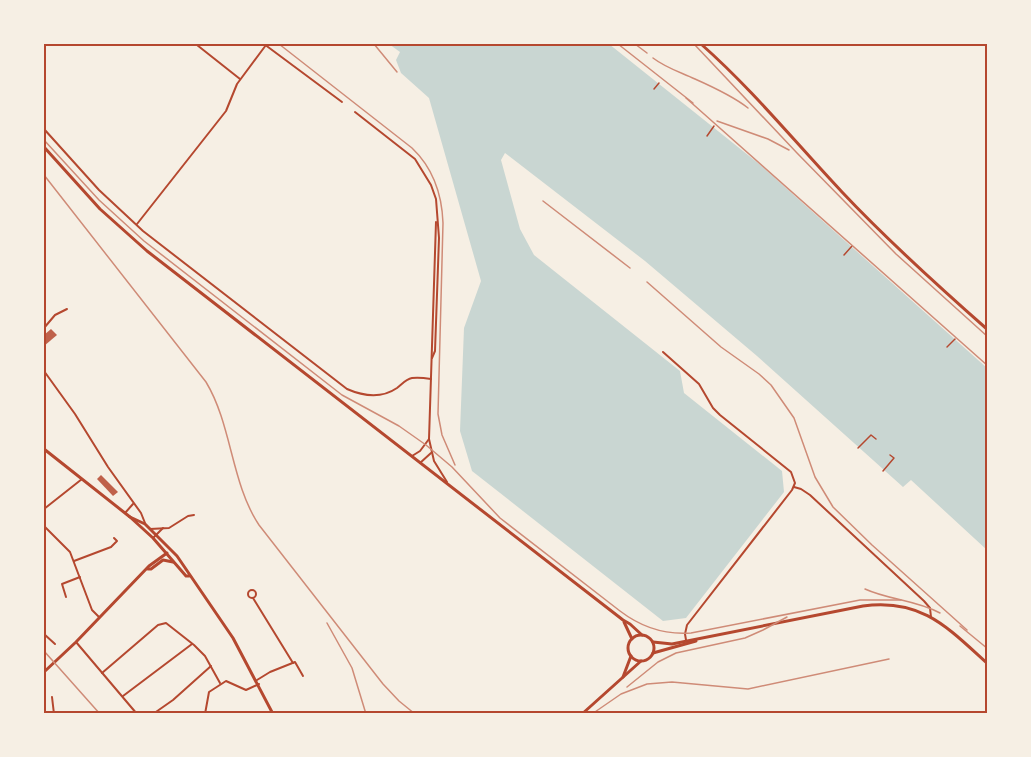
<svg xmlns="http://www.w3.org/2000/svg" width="1031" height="757" viewBox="0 0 1031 757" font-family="Jost,sans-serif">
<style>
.water{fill:#c9d6d2}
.building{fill:#bf614a}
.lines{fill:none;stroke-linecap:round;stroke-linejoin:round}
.path{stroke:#b5482f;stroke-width:1.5}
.minor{stroke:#b5482f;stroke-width:2}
.tertiary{stroke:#b5482f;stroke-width:3}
.secondary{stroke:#b5482f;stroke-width:3}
.rail{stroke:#cf8b77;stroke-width:1.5}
.neatline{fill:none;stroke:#b5482f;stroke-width:2}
</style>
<rect width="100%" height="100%" fill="#f6efe4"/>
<path class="water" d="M389,44H609L758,163L987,368V550L911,480L903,487L757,356L645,261L505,153L501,160L520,229L534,255L680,371L684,393L782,471L784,492L686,618L663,621L472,471L460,431L464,328L481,281L429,98L401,73L396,60L400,52Z"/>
<g class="building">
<path d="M51,329L57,335L44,346V335Z"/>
<path d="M101,475L118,492L113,496L97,479Z"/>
</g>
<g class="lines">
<g class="path">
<path d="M654,89L659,83"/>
<path d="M707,136L714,126"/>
<path d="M844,255L852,246"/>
<path d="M947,347L955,339"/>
<path d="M858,448L871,435L876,439"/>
<path d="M883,471L894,458L890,455"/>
</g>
<g class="minor">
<path d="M264,44L342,102"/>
<path d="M197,45L240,79"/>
<path d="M355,112L415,159L431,185L436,199L439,238L435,351L432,358"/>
<path d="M44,129L99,190L143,231L347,389C363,396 381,399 397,388C402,384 406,379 412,378C419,377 425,378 431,379"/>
<path d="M436,222L429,439L434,461L447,482"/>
<path d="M137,224L226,111L237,84L266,45"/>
<path d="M44,328L55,315L67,309"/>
<path d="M663,352L699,384L713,408L720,415L786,468L791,472L795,483L792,490L687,625L685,634L686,640"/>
<path d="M44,371L75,414L108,467L141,513L145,523"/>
<path d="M412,456L420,451L429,439"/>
<path d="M420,463L431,453"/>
<path d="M794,487L801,489L810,495L924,601L930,608L931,617"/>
<path d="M44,509L82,479"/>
<path d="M125,513L133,504"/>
<path d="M44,526L70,552L92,610L99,617"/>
<path d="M150,529L169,528L188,516L194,515"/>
<path d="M153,538L163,528"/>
<path d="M74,561L111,547L117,541L114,538"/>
<circle cx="252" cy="594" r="4"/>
<path d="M66,597L62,584L80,577"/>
<path d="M253,598L293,663"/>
<path d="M44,634L55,644"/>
<path d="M76,642L137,714"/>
<path d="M102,673L158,625L166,623L194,645L205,656L220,683"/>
<path d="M257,680L270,672L295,662L303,676"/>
<path d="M123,696L192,644"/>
<path d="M52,697L54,714"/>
<path d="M153,714L173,700L211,666"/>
<path d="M205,714L209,692L226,681L246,690L259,684"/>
</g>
<g class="tertiary">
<path d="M44,147L100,209L147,251L623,620L630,624L642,635"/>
<path d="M148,569H151L163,560L173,562"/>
<path d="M624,622L632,639"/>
<circle cx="641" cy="648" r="13"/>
<path d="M653,642L672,644L863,606C922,598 948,628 988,664"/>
<path d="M653,653L696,641"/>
<path d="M44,672L76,642L149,566L167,553"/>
<path d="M623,677L631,656"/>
<path d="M582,714L641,661"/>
</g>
<g class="secondary">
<path d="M701,44C752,89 795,142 842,192C888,241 938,286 988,330"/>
<path d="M44,449L130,517L153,538L186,576H189"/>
<path d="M130,517L145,524L177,556L233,638L273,714"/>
</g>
<g class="rail">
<path d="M279,44L412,148C433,168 442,195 443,223L438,414L442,435L455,465"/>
<path d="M374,44L397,72"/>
<path d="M618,44L693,103"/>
<path d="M635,44L647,53"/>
<path d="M694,44L797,153L896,254L988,337"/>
<path d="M653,58C666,68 680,72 695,79C713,87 733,96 748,108"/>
<path d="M686,98L988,366"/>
<path d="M717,121L768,139L789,150"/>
<path d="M44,140L99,200L144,241L342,395L399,426L426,445L452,467L500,518L620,611C641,627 664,635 691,633L860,600H901"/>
<path d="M44,175L206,382C232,425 231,483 259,525L383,684L399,701L415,714"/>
<path d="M543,201L630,268"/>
<path d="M647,282L721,347L759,374L771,385L794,418L815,477L833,507L872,545L967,630"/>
<path d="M865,589C889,600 916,600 940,613"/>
<path d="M327,623L352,668L366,714"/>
<path d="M960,626L988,649"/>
<path d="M44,651L100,714"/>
<path d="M627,687L658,662L676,653L745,638L763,630L787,617"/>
<path d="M592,714L621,694L647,684L672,682L748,689L889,659"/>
</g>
</g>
<rect width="1031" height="757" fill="none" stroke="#f6efe4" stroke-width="90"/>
<rect x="45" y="45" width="941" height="667" class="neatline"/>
</svg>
